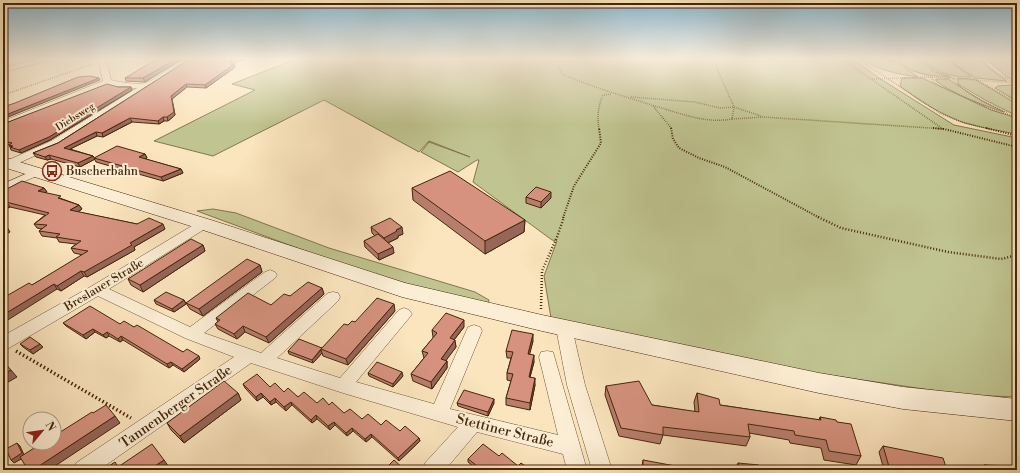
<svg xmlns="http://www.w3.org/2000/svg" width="1020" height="473" viewBox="0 0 1020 473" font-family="'Libre Bodoni',serif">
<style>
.green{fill:#c0c490;stroke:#82764e}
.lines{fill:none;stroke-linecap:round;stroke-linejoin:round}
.minor-casing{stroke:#725638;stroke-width:1}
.secondary-casing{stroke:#44270b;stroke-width:1}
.path-far3{stroke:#44270b;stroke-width:1.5;stroke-dasharray:0.5 1.5;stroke-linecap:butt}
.path-far2{stroke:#44270b;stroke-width:2;stroke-dasharray:1 1.5;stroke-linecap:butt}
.path-far1{stroke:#44270b;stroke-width:2.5;stroke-dasharray:1 2;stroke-linecap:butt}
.path{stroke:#44270b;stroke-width:3.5;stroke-dasharray:1.5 2.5;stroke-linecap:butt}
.minor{fill:#fceed5;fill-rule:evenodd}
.secondary{fill:#fceed5;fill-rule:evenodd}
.wall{fill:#b87e6d;stroke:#44270b}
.shaded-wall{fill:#966659;stroke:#44270b}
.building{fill:#d6927f;stroke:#44270b}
.labels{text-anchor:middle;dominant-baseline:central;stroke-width:4;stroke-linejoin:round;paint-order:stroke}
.far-street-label{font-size:10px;fill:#44270b;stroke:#fceed5}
.poi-label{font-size:12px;fill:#44270b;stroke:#fceed5;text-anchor:start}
.street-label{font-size:12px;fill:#44270b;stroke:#fceed5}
.near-street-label{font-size:14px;fill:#44270b;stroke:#fceed5}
</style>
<rect width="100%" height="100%" fill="#fbe5be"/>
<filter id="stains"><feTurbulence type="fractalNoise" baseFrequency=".005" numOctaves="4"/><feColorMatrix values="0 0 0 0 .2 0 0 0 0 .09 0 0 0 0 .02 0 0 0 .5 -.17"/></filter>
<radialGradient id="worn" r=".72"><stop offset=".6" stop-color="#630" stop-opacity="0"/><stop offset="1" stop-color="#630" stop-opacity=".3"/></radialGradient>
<g class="green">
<path d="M296,59H854L879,78L954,125L1017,138V397L965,395L815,373L551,318L544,276L557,241L552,240L473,182L479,160H477L458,172L421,152L429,142L470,157L429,141L419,152L324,100L213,156L154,141L255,90L232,84Z"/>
<path d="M861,59H892L918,77C897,74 878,70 861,59Z"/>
<path d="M897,59H917L935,72L950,77C931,76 910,74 897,59Z"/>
<path d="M921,59H946L971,77C948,77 939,73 921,59Z"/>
<path d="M950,59H979L989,68L1007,81L976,78L957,66Z"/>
<path d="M986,59H1014L1017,61V82L1007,77Z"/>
<path d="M902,78H922L991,110L1017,118V134C1000,131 982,128 965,123C942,115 919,101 900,86Z"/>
<path d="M958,78L974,79L1017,104V116L985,100L958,84Z"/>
<path d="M936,79H948L982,101L1004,112C984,106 951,93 936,81Z"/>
<path d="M1011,85L1017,87V101L995,88L998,86Z"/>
<path d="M213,209L236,213L329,248L475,292L489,300L488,304L430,291L319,256L197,211Z"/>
</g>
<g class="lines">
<g class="minor-casing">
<g id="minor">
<path d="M36,59H48L47,61L3,72V68Z"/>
<path d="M96,59H104L107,63L111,80C119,82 137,85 145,83C161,79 176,57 194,59L59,145L12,166H4V162L51,141L137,88H119L108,85L3,127V121L103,81L99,63Z"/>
<path d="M37,169L43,172L41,174L3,191V184Z"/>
<path d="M204,220L208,221L210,224L208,227L109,289L190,327L265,272L270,270L275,272L277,275L275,278L204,333L261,353L328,293L333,292L338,293L340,297L338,301L277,358L340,378L399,310L404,308L409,310L412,314L409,318L356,382L434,404L468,327L474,325L480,327L482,331L450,409L558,435L539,357L541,352L547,351L553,352L587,470H567L563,454L477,432L445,470H422L425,463L458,427L343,393L251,363L99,470H73L76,463L234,357L185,338L98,296L9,348L3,350V336L92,286L200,221Z"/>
<path d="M564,322L570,324L572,328L585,385L612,470H592L567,385L556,328L558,324Z"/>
</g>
</g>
<g class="secondary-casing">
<path id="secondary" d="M3,157L211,220L405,283L542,315L819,373L903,387L1017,399V421L903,409L819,393L542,331L402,297L197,228L3,167Z"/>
</g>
<g class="path-far3">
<path d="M573,59L557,62L562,74C592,87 623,96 655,106C679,113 706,124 732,119L734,107L715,64V59"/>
<path d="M842,59L943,129"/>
<path d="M858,59L940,113L961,122L990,129"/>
<path d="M895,59L910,70L932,77L933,82L938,85L993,110L1017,117"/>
<path d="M918,59L937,72L953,78C958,91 995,107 1008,113"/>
<path d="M947,59L975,79L1017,102"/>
<path d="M980,59L992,70L1017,85"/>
<path d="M872,79L932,77L1017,83"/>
<path d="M3,95L93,64"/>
<path d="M631,97L695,102L720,108L734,107L761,116"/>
<path d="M653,106L672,129"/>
<path d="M732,119L763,117L945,129"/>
<path d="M599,129C597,117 598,106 603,95L612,94"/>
</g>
<g class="path-far2">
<path d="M671,128L673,139L679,148L699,158L725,167L820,218"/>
<path d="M933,128L944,129L1017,147"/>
<path d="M986,128L1017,136"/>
<path d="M563,218L574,186L601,143L599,128"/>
</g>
<g class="path-far1">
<path d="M818,217L841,228L948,252L1001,259L1017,255"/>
<path d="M541,309L542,271L557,237L564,217"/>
</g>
<path class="path" d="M16,351L131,418"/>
<use href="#minor" class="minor"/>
<use href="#secondary" class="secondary"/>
</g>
<g class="wall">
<path d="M190,59L234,63L235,66H234V68L206,88L187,87L172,99L175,115L168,121H164L159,124L132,122L103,137L97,136L70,149L93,156L95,159L80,167L51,159L47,160L36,157L33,153L58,143Z"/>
<path d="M180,60L145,82L126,81L125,78Z"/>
<path d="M118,87H131L132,90L50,140L21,153L11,150L10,147L9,145L3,144V124Z"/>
<path d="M145,154L147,158L145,159L181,169L183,173L163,181L96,162L94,158Z"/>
<path d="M44,188L47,192L46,193L79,205L82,209L78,212L137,224L165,229L134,247L135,250L87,277L84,276L61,291L57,289L32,285L83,255L74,253L71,248L76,244L59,242L57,238L42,236L39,231L42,229L37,228L34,224L45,215L10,207L3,210V191Z"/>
<path d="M412,188L525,220L524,232L485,254L413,200Z"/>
<path d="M526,197L551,198L541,208L526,203Z"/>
<path d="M371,227L403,234L398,236V238L388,243L394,253L379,260L365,247L364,241L375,236L372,233Z"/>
<path d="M203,245L205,251L143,292L131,285L128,279Z"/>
<path d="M260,265L262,272L203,316L190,309L186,303Z"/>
<path d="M322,288L324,294L269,343L245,332L237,339L218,329L215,324L218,322L216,318L271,305L290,296Z"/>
<path d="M154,300H184L186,304L174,312L156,304Z"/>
<path d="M395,311L348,365L323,356L322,353L313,363L289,354L288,351L322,348L348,325L355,322Z"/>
<path d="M63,323L120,324L134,327L183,352L200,359L184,372L173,365L169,368L123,340L120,342L109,336L106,338L95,332L86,339L66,326Z"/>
<path d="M464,327L454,340L456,347L445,361H447V368L432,389L413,381L411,374L424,358L422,351L433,338V337L432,330Z"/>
<path d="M533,341L529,354L534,362L530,377L535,385L530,410L506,405V398L511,381L507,380V373L511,358H507L506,351Z"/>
<path d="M20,344H40L43,347L33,354L23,347Z"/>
<path d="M368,373L403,376L393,387L369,376Z"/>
<path d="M243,384L270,387L317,403L329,405L344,413L419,438L420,441L399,461L372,437L366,442L353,431L347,436L335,425L330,430L317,419L312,423L292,405L286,411L276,402L271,405L263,397L257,401L245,388Z"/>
<path d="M606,386L652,405L695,412L694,402L697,393L720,405L819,420L820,417L837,422L861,456L856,465L824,460L821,448L790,443L789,440L749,433L750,437L746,446L663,435L660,444L619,436L605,395Z"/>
<path d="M238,393L241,400L184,443L171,430L167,423Z"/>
<path d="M457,403H494L488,416L458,406Z"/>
<path d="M883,446L947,470H884L879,452Z"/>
<path d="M499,456L518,466L474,467L468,462V459Z"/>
<path d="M643,460L681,470H642V467Z"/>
<path d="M738,463L760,470H735Z"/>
<path d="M984,465L1015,470H979Z"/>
</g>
<g class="shaded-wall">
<path d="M176,59H185L180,60L145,82L143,78Z"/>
<path d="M236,59H245L234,63L235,66H234V68L206,88L205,85L229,61Z"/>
<path d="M99,78L100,80L3,119V116Z"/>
<path d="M186,84L187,87L172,99L175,115L168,121L167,117L171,96Z"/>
<path d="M131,87L132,90L50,140L21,153L19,150Z"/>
<path d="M163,117L164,121L159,124L158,121Z"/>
<path d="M130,118L132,122L103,137L102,133Z"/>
<path d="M96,132L97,136L66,151L64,148Z"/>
<path d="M145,154L147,158L141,161L139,157Z"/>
<path d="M49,155L51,159L47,160L45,157Z"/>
<path d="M93,156L95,159L80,167L78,163Z"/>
<path d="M181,169L183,173L163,181L161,177Z"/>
<path d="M44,188L47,192L41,196L38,191Z"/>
<path d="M551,192V198L541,208V202Z"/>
<path d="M6,202L10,207L3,210V204Z"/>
<path d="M79,205L82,209L73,215L70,210Z"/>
<path d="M3,220L10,232L3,236Z"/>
<path d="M525,220L524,232L485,254V241Z"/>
<path d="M163,224L165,229L134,247L135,250L87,277L84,272L130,243Z"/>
<path d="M402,227L403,234L398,236V238L385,244L384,238Z"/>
<path d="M203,245L205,251L143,292L140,285Z"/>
<path d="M393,247L394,253L379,260L378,254Z"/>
<path d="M260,265L262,272L203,316L199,309Z"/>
<path d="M81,271L84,276L61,291L57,286Z"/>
<path d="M54,284L57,289L3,323V315Z"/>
<path d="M322,288L324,294L269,343L266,337Z"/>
<path d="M184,300L186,304L174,312L172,309Z"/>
<path d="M394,304L395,311L348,365L346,359Z"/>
<path d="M464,320V327L450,345V338Z"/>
<path d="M243,326L245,332L237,339L234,334Z"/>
<path d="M93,329L95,332L86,339L83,335Z"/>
<path d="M107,332L109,336L106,338L103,335Z"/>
<path d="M533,334V341L528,361V354Z"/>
<path d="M121,336L123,340L120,342L118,339Z"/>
<path d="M455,340L456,347L442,366L441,359Z"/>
<path d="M40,344L43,347L33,354L30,350Z"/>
<path d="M321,350L322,353L313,363L312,360Z"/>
<path d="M534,355V362L528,384L529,377Z"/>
<path d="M199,356L200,359L184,372L182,369Z"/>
<path d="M447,361V368L432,389L431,382Z"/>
<path d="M171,362L173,365L169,368L167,364Z"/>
<path d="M11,370L17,377L3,385V374Z"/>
<path d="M402,372L403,376L393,387V384Z"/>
<path d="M535,378V385L530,410V403Z"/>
<path d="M238,393L241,400L184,443L180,436Z"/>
<path d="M261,393L263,397L257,401L256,397Z"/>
<path d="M275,398L276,402L271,405L270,402Z"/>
<path d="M494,399V403L488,416V412Z"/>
<path d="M291,402L292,405L286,411L284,407Z"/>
<path d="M316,415L317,419L312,423L311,420Z"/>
<path d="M115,416L120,423L49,470H33Z"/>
<path d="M334,422L335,425L330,430L328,426Z"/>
<path d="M352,428L353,431L347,436L346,433Z"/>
<path d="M371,434L372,437L366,442L365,439Z"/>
<path d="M419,438L420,441L399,461L398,458Z"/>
<path d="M17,443L20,446L25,457L14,463L11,460Z"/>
<path d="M164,460L169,467L164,470H149Z"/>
</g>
<g class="building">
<path d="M157,59H176L143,78H125Z"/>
<path d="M190,59H236L229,61L234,63L230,64L233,65L205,85L186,84L171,96L174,112L167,117H163L158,121L130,118L102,133L96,132L64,148L93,156L78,163L49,155L45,157L33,153L58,143Z"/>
<path d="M90,76L99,78L3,116V107L15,103L78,77Z"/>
<path d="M107,84L118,87H131L49,137L19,150L10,147L13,146L9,145L12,143L3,141V124Z"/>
<path d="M117,146L145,154L139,157L181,169L161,177L94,158Z"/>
<path d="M450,171L525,220L485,241L412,188Z"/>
<path d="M22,181L44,188L38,191L61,196L58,198L79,205L70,210L137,224L149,218L163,224L130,243L132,245L84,272L81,271L57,286L54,284L3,315V298L29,283L32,285L88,251L71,248L81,241L56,237L60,234L39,231L47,225L34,224L49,213L6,202L3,204V191Z"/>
<path d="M536,187L551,192L541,202L526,197Z"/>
<path d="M390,218L402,227L396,230L397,231L384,238L371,227Z"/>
<path d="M3,221L6,226L3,227Z"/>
<path d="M378,234L393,247L378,254L364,241Z"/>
<path d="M191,239L203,245L140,285L128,279Z"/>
<path d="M247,259L260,265L199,309L186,303Z"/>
<path d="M308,282L322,288L266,337L243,326L234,334L215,324L220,320L216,318L248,293L271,305L284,294L290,296Z"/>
<path d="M166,292L184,300L172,309L154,300Z"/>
<path d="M377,298L394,304L346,359L321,349L344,324L348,325L352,321L355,322Z"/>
<path d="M90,306L120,324L124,321L134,327L137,325L183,352L187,349L199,356L182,369L171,362L167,364L121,336L118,339L107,332L103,335L93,329L83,335L63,323Z"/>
<path d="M446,313L464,320L450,338L455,340L441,359L447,361L431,382L411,374L428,353L422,351L437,333L432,330Z"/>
<path d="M512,330L533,334L528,354L534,355L529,377L535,378L530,403L506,398L513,374L507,373L513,352L506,351Z"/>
<path d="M30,337L40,344L30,350L20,344Z"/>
<path d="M299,339L322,348L321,349L312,360L288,351Z"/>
<path d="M3,361L11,370L3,374Z"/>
<path d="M377,362L402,372L393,384L368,373Z"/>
<path d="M257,374L270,387L275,383L284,392L288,388L298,397L304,392L317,403L323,398L329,405L332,402L344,413L350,409L362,419L368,414L381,425L386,420L400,431L405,426L419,438L398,458L371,434L365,439L352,428L346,433L334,422L328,426L316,415L311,420L291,402L284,407L275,398L270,402L261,393L256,397L243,384Z"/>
<path d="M224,381L238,393L180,436L167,423Z"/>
<path d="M639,381L652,405L699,412L697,393L719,399L720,405L821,420L820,417L836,420L837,422L851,424L861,456L829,451L826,440L795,435L794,431L748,424L750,437L663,427V435L621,428L606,386Z"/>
<path d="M464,390L494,399L488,412L457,403Z"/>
<path d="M106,405L115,416L33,470H28L20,457L42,443H54V436L92,412L93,413Z"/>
<path d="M17,443L22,453L11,460L6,449Z"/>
<path d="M152,444L164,460L149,470H103L115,462L118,467Z"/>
<path d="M483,444L499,456L502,453L518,466L521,463L531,470H472L476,465L468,459Z"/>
<path d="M883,446L943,458L947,470H890Z"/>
<path d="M394,460L405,470H384Z"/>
<path d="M643,460L681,467V470H643Z"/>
<path d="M738,463L759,465L760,470H739Z"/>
<path d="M984,465L1012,466L1015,470H987Z"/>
</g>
<linearGradient id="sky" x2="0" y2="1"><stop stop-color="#8bb8d1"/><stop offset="0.47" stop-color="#fdf3e2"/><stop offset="1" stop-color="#fdf3e2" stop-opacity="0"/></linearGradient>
<rect width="1020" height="125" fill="url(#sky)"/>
<defs>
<g id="bus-ring" transform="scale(1)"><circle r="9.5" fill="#fceed5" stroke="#8f2418" stroke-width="1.5"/><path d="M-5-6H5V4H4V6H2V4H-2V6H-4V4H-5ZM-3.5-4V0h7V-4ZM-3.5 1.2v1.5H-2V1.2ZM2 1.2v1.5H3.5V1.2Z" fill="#8f2418"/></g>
</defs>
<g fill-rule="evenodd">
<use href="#bus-ring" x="52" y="171"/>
</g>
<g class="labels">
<g class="far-street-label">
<text transform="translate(75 117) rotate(-32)">Diebsweg</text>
</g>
<g class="poi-label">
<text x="66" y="171">Buscherbahn</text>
</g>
<g class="street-label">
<text transform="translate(104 285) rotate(-31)">Breslauer Straße</text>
</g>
<g class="near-street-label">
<text transform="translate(176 407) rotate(-35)">Tannenberger Straße</text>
<text transform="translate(505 431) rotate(14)">Stettiner Straße</text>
</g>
</g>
<rect width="1020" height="473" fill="none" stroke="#fbe5be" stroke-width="16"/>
<rect x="4" y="4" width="1012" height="465" fill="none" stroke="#44270b" stroke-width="2"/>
<rect x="8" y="8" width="1004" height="457" fill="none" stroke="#44270b"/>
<g transform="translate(42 431) rotate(61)"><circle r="19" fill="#fceed5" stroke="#b29e84"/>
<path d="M0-3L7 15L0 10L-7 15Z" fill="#8f2418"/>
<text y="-6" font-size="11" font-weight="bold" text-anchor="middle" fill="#44270b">N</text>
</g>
<rect width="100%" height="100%" filter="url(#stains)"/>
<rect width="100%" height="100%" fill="url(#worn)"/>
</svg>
